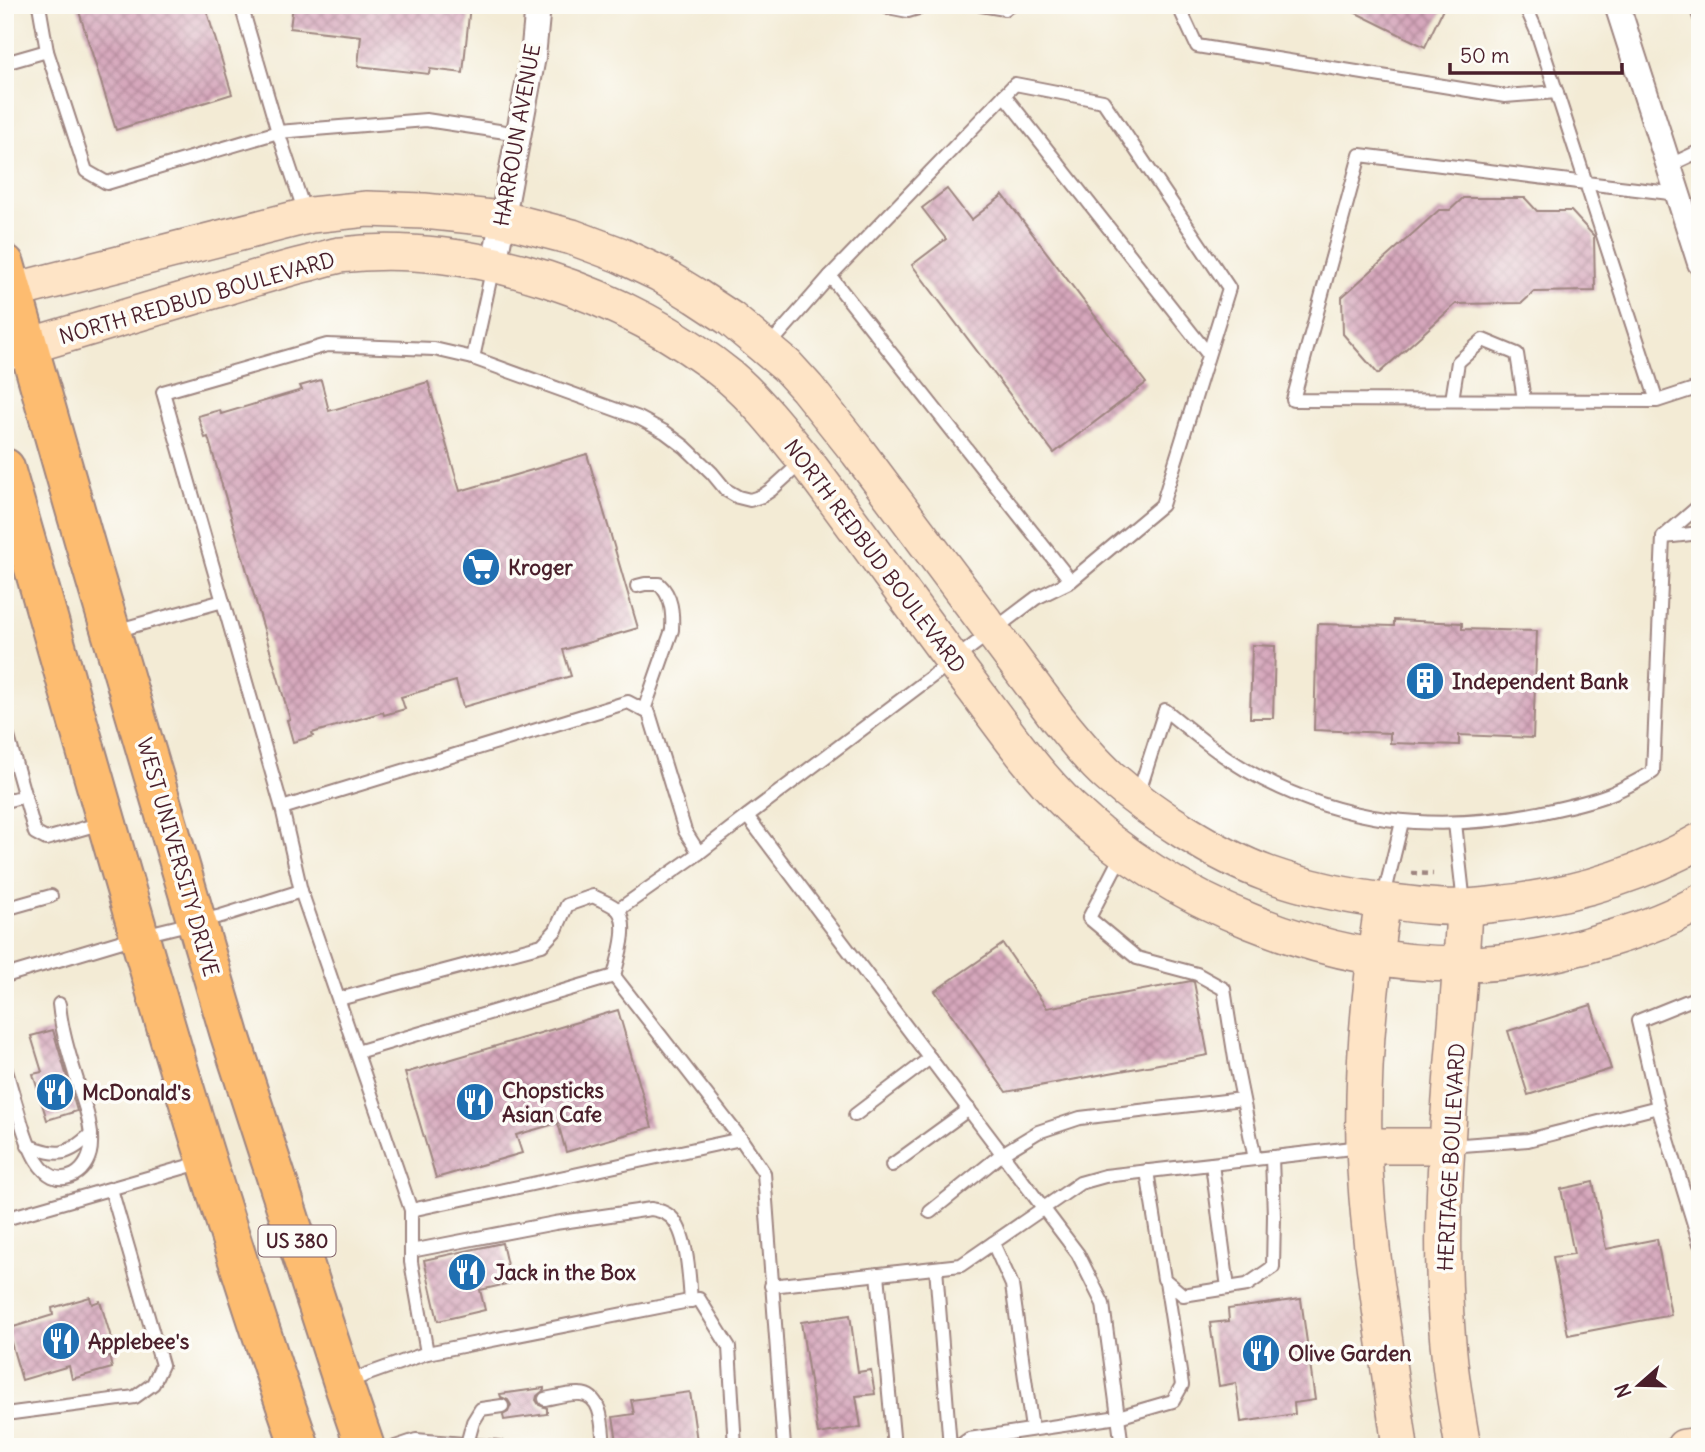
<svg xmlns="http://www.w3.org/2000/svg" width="1705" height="1452" viewBox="0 0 1705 1452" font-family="Delius,sans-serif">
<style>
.building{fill:url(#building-cross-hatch)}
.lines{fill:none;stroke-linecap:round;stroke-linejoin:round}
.lane-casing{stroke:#9e8580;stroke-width:16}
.street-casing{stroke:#9e8580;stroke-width:28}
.secondary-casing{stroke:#9e8580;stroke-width:38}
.highway-casing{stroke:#9e8580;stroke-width:42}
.path{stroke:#9e8580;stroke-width:4.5;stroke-dasharray:5 5;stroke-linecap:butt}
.lane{stroke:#fff;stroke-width:12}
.street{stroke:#fff;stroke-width:24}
.secondary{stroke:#fee4c6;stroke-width:35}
.highway{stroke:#fdbc70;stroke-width:38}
.labels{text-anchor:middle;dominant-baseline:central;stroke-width:7;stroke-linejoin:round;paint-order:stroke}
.shield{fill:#fdfcf7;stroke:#806168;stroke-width:2}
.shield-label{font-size:19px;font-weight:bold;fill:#4a1f2b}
.street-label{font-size:21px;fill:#4a1f2b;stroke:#fdfcf7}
.poi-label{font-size:21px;font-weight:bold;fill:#4a1f2b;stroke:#fdfcf7;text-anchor:start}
</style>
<defs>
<pattern id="building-cross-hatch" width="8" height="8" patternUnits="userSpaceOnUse" patternTransform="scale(1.75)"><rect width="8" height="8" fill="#d6a7bc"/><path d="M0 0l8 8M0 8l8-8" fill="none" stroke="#b08799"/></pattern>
</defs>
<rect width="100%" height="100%" fill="#fdfcf7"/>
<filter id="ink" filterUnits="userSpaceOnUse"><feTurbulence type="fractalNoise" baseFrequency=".0143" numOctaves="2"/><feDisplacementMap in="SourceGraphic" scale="14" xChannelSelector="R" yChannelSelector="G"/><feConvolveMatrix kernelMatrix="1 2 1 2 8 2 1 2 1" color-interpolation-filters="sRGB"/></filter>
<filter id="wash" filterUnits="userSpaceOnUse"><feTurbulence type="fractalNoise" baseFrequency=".00686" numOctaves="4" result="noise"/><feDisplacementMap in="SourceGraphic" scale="28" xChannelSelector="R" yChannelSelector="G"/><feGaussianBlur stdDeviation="1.57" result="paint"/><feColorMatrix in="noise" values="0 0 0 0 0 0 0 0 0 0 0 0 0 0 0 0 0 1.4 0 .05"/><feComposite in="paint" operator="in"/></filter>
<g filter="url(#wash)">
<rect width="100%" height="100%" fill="#f3ebd5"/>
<g id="blocks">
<g class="building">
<path d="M77,5H205L232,94L116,130Z"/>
<path d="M293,5H470L463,73L430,69L429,74L358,66L361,36L290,28Z"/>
<path d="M1340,5H1445L1425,47Z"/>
<path d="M947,189L971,220L1003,195L1146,383L1054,453L912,265L946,239L922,208Z"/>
<path d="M1463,198H1525L1537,211H1571L1594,236L1595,291L1534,292L1522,303L1456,304L1378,374L1343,334L1342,297L1439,210H1450Z"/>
<path d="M321,380L329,411L428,382L460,491L587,454L638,628L563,650L571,676L463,707L456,681L401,697L405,709L384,715L383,712L312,733L313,736L293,742L287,720L290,719L208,437L205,438L198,416L220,410L221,414L302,390L300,386Z"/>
<path d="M1394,620L1462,623V629L1537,631L1533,738L1459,735V745L1390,743V733L1314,730L1317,624L1394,626Z"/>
<path d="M1252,645L1275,646L1273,718H1250Z"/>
<path d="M1003,944L1047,1008L1191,981L1194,982L1208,1055L1006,1092L935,991Z"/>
<path d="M1591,1005L1611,1069L1528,1095L1508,1031Z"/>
<path d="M618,1010L652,1127L566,1152L558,1123L516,1135L522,1153L436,1178L405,1073Z"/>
<path d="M53,1030L77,1111L47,1120L33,1074L42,1072L31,1036Z"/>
<path d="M1593,1182L1606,1249L1657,1239L1671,1315L1568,1335L1553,1257L1574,1254L1561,1189Z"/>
<path d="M502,1243L511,1283L480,1290L485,1310L438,1321L424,1260Z"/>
<path d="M90,1297L92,1304L100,1301L116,1354L109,1356L112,1368L72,1379L69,1366L22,1380L7,1329L53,1315L52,1308Z"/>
<path d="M1301,1299L1315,1400L1294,1403L1295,1414L1241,1422L1236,1383L1219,1386L1210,1323L1229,1321L1228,1309Z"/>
<path d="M850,1315L858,1372L871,1370L875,1394L856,1396L861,1427L818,1434L801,1322Z"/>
<path d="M544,1388V1390L537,1396L536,1400L539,1405L547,1408V1414L504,1420L503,1415L508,1412L511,1405L508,1400L501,1397L500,1394Z"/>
<path d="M690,1392L697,1441L660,1447H618L613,1417L634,1414L631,1400Z"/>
</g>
</g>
</g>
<g filter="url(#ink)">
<use href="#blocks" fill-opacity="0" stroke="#9e8580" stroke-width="2"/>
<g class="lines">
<g class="lane-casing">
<g id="lane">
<path d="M241,5L278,132L306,216"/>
<path d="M878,5L908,11L928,5"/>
<path d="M981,5L1005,9L1010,5"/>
<path d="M1178,5L1197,46L1505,96L1557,92"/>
<path d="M1525,5L1537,32L1586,183L1678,194"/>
<path d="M1695,5L1700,18"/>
<path d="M47,51L86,171L107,183L278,132L426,120L519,134"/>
<path d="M5,63L47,51L39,5"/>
<path d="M1004,95L1208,354"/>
<path d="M1668,166L1700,151"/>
<path d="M767,348L830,276"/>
<path d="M473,358L493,266"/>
<path d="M1452,400L1458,362L1483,340L1517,354L1524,400"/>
<path d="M1657,401L1293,400L1360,155L1586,183L1657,401L1700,387"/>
<path d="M1664,537L1700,533"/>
<path d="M1071,581L830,276L1015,84L1103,101L1229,288L1162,505L1071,581L1036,598L747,816L1078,1254L1103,1304L1122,1447"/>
<path d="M637,586L645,584H659C672,596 673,613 672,630L644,710"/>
<path d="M115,631L223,601"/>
<path d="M5,726L35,833L46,839L102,823"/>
<path d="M1138,795L1165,710C1191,731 1217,753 1246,770C1339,824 1434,833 1538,813C1562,808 1587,803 1610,794C1625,788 1639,780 1653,772L1663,537L1700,505"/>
<path d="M5,801L25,796"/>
<path d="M282,808L301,891"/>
<path d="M747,816L699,853L685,831L649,713L628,702L282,808L163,392L327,345L434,349L473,358L639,418L665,432L685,447L712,473L726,490L738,497L750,500L762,496L771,490L803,461"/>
<path d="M1455,823L1464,904"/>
<path d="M1122,854L1089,918L1137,958L1197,974L1224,989L1236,1065L1255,1159"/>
<path d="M1383,900L1402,822"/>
<path d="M5,909L51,896"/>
<path d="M618,910L699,853"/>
<path d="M5,976L139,936L221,916L301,891L411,1210V1262L427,1353L346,1382"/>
<path d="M614,976L741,1139"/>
<path d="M1700,996L1638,1021L1658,1107L1700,1244"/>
<path d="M339,999L542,945L556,930L567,905L593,896C600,900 613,904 618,910C630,925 618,959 614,976L357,1052"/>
<path d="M5,1067C9,1081 13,1095 17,1108C24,1132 38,1193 74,1175C85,1169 91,1156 91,1144C92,1128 87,1112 82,1097C73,1066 62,1036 59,1004"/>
<path d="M855,1115L930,1058"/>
<path d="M28,1146C60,1156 66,1157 91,1134"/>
<path d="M1450,1146L1528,1140L1658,1107"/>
<path d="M1212,1164L1228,1288"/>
<path d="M892,1165L969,1109"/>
<path d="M1147,1171L1164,1279L1183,1295L1247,1285L1273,1267L1274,1216L1272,1157"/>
<path d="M411,1210L741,1139L764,1173L784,1447"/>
<path d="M930,1212L1002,1154L1038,1132L1080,1118L1242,1099"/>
<path d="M5,1219L203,1162"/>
<path d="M993,1243L1012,1285L1032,1429"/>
<path d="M411,1251L555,1223L651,1209C659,1210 665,1212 671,1217C688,1233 689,1278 691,1301"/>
<path d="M936,1268L950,1447"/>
<path d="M878,1274L894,1447"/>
<path d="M771,1286L961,1265L1080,1183L1105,1176L1361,1147"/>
<path d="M427,1353L699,1299L729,1347L735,1447"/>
<path d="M545,1399C556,1397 569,1393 580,1394C604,1395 602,1430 604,1447"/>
<path d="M5,1414L135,1397L153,1384L162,1365L111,1189"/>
<path d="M467,1444L473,1422L481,1409L502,1406"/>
<path d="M268,1447L294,1438"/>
<path d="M395,1447L416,1440L499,1447"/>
<path d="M958,1447L969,1439L1118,1417L1173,1401L1182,1385L1166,1281"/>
</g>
</g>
<g class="street-casing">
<g id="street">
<path d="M1617,5L1700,263"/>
<path d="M494,265L533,57L538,5"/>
</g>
</g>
<g class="secondary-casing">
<g id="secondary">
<path d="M5,293L311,215L367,209L424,211L502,219L572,237L620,255L660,274L696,296L731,319L787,366L807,388L858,452L1057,718C1074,739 1090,759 1110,777C1152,814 1216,855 1268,874C1308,888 1351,897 1393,902C1416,905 1438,908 1461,907C1479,907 1497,904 1514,902C1579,893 1643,874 1700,841"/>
<path d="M5,353C78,331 151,310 223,288C252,279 281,270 310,263C320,260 330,257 340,255C471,239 629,294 730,377C758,401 781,431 804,459C862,535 917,614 975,690C1005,730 1034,772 1070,807C1170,903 1324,965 1463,964C1513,964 1564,953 1612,938C1642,929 1672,918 1700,902"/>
<path d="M1383,901C1370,982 1362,1062 1364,1145C1367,1246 1387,1347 1400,1447"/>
<path d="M1364,1146H1446"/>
<path d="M1463,1447C1458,1419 1453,1391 1450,1363C1442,1291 1442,1218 1447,1146C1451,1066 1461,987 1464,907"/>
<path d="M1684,1447L1700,1445"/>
</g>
</g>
<g class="highway-casing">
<g id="highway">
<path d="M5,264L85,544L230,1035L343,1383L365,1447"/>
<path d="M5,468C100,795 188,1125 300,1447"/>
</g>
</g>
<path class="path" d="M1412,873L1433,874"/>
<use href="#lane" class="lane"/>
<use href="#street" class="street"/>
<use href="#secondary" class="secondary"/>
<use href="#highway" class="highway"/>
</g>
</g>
<defs>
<g id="supermarket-disc" transform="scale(2.0125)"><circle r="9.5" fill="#1f6fb2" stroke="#fdfcf7"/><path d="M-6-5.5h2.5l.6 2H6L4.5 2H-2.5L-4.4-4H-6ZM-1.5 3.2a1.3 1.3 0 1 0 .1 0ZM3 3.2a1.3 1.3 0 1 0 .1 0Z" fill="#fff"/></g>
<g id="building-disc" transform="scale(2.0125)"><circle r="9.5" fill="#1f6fb2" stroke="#fdfcf7"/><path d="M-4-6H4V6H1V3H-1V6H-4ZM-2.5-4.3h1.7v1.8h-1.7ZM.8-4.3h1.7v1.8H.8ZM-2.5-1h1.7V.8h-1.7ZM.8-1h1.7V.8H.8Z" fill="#fff"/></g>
<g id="restaurant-disc" transform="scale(2.0125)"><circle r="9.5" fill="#1f6fb2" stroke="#fdfcf7"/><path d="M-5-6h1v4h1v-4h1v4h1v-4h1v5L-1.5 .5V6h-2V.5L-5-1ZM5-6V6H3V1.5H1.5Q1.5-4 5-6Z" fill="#fff"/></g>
</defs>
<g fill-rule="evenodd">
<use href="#supermarket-disc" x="481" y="567"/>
<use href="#building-disc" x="1425" y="681"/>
<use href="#restaurant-disc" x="55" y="1092"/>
<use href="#restaurant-disc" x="475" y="1102"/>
<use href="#restaurant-disc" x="467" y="1272"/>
<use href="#restaurant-disc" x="61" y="1341"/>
<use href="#restaurant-disc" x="1261" y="1353"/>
</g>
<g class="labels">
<rect class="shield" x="258.5" y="1225.5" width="77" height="31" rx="5"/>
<g class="shield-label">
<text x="297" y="1241">US 380</text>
</g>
<g class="street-label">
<text transform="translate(517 135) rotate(-80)">HARROUN AVENUE</text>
<text transform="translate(197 298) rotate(-16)">NORTH REDBUD BOULEVARD</text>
<text transform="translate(875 556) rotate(53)">NORTH REDBUD BOULEVARD</text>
<text transform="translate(178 857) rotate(74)">WEST UNIVERSITY DRIVE</text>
<text transform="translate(1451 1157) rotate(-87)">HERITAGE BOULEVARD</text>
</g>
<g class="poi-label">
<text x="508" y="567">Kroger</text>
<text x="1452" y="681">Independent Bank</text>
<text x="502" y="1090">Chopsticks<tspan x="502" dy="24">Asian Cafe</tspan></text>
<text x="82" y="1092">McDonald's</text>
<text x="494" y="1272">Jack in the Box</text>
<text x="88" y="1341">Applebee's</text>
<text x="1288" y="1353">Olive Garden</text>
</g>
</g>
<rect width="1705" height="1452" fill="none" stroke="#fdfcf7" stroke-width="28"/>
<g transform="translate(1639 1385) rotate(250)" stroke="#fdfcf7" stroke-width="5" paint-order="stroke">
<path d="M0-5L12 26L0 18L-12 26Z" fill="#4a1f2b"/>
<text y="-10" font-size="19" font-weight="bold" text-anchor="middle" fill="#4a1f2b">N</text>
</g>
<path d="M1450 63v10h172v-10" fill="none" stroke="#4a1f2b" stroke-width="3.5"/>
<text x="1460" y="63" font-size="21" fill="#4a1f2b" stroke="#fdfcf7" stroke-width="5" paint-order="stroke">50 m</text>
</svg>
